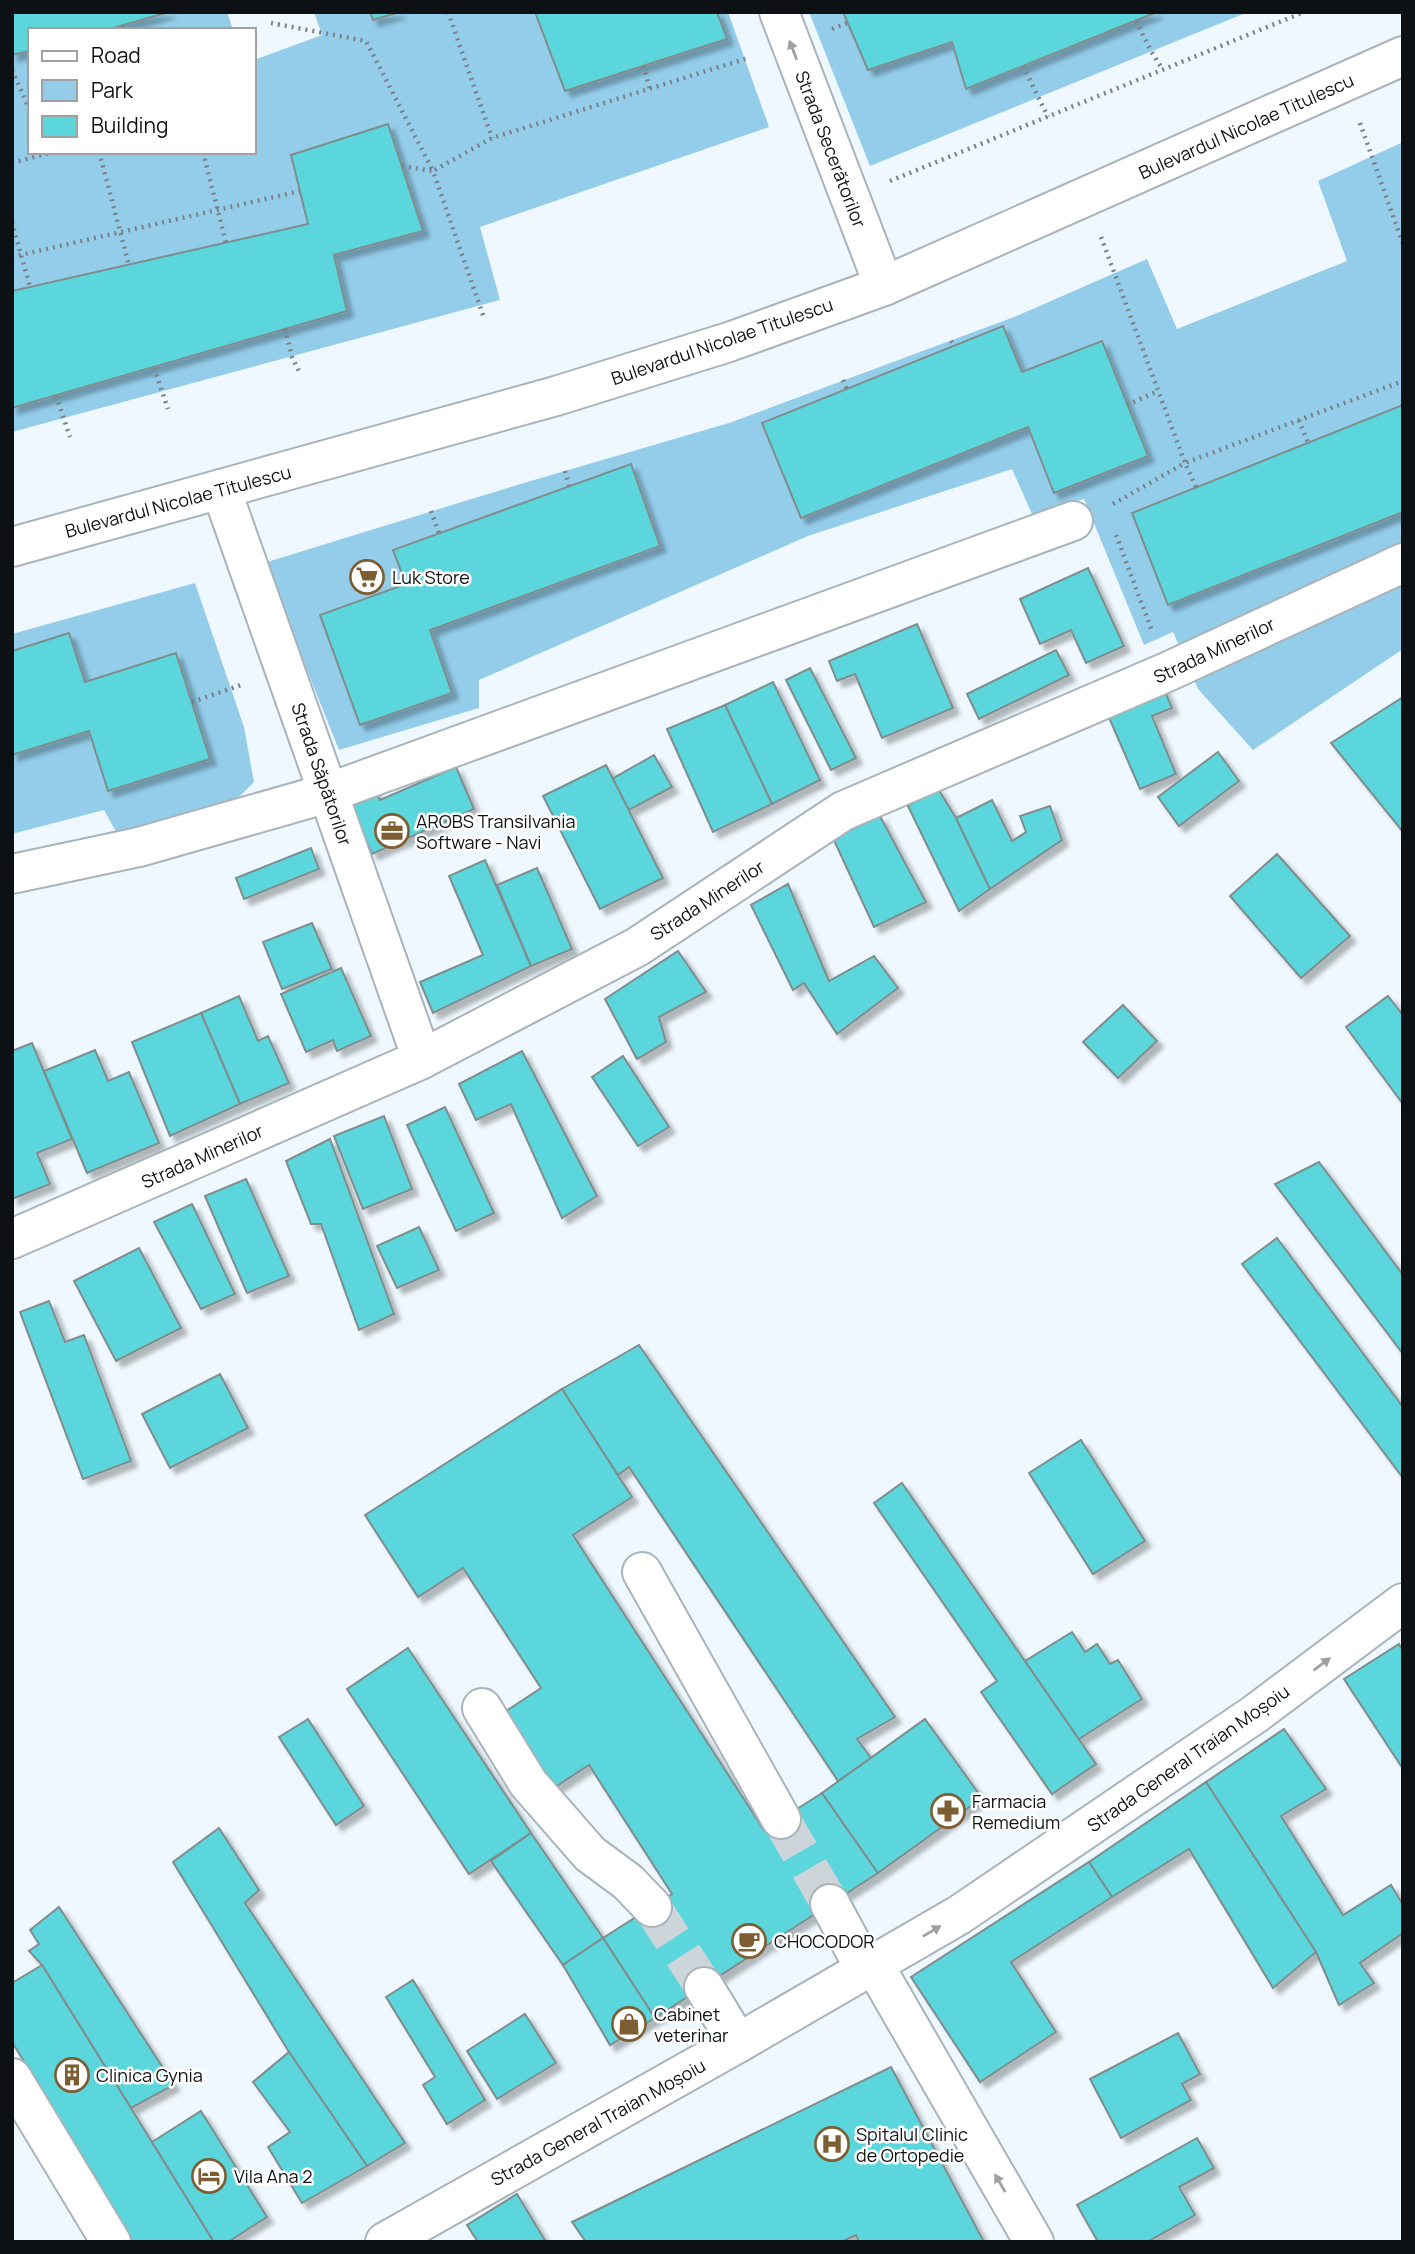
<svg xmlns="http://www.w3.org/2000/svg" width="1415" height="2254" viewBox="0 0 1415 2254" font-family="Manrope,sans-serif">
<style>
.green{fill:#94cdea;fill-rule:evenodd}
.building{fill:#5ad6dc;stroke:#7f8d8d;stroke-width:2;filter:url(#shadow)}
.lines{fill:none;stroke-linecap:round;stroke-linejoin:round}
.minor-tunnel{stroke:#cdd5db;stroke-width:38;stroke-dasharray:38 19;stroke-linecap:butt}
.minor-casing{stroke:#a8b4ba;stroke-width:42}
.major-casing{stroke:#a8b4ba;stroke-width:42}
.path{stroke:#7b8286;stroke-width:4.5;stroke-dasharray:2 5;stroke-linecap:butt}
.minor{stroke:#fff;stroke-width:38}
.major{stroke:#fff;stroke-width:38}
.oneway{fill:#9ea0a1}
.labels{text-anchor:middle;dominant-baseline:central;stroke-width:5;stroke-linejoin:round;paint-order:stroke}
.street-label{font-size:18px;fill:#0d1113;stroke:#fff}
.poi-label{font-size:18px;fill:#0d1113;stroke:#fff;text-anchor:start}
</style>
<defs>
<filter id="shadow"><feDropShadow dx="6" dy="6" stdDeviation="2" flood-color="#0004"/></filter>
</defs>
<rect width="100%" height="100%" fill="#eff8fe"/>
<g class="green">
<path d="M169,12H227L233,30H106Z"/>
<path d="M314,12H370L374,20L400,12H535L565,91L727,39L717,12H728L769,127L480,227L500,300L12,432V408L347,311L334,255L423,230L388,125L292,155L308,224L12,291V55L30,51V152H254V60L322,35Z"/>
<path d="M809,12H843L869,70L952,42L966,89L1157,12H1248L870,166Z"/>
<path d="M1403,142V405L1133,513L1169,605L1403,512V649L1253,750L1198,689L1173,632L1144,645L1084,499L1032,514L1012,469L808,536L479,680V708L339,750L264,563L517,485L729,423L1014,317L1147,259L1177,329L1347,261L1318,181ZM1003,327L1022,372L1102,341L1148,456L1054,493L1028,427L801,517L763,423ZM630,464L660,547L430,630L452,693L361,725L320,615L406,584L394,549Z"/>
<path d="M195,583L244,727L254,782L227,809L124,846L104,810L12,834V755L89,731L109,791L210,759L176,654L85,682L69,633L12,651V634Z"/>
</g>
<g class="building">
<path d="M12,12H169L106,30H30V51L12,55Z"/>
<path d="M370,12H400L373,20Z"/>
<path d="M535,12H717L727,39L565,91Z"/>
<path d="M843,12H1157L966,89L952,42L868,70Z"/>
<path d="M388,124L423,231L334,255L347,311L12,408V291L308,224L291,155Z"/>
<path d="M1003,326L1022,372L1102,341L1148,456L1054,493L1028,427L801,518L762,423Z"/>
<path d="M1403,405V512L1168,605L1132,513Z"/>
<path d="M631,464L660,546L430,630L452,693L360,725L320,615L406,584L393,550Z"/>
<path d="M1088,568L1124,646L1086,663L1071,630L1040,644L1020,599Z"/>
<path d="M917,624L953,708L882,738L855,674L837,681L829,661Z"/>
<path d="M69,633L85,682L176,653L210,759L108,791L89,731L12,755V651Z"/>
<path d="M1056,650L1069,675L979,719L967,694Z"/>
<path d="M810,668L856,758L831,770L786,680Z"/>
<path d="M773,682L820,780L772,804L725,705Z"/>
<path d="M1161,682L1172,708L1152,716L1176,774L1140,789L1104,706Z"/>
<path d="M1403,697V832L1331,743Z"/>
<path d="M725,705L772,804L713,832L667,729Z"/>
<path d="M1218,752L1239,781L1179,826L1158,797Z"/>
<path d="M654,755L672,787L629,810L612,779Z"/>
<path d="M606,765L663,878L600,909L543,796Z"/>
<path d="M456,767L474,809L372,854L344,791L370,782L380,800Z"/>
<path d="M937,787L956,818L990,889L959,911L908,806Z"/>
<path d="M992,800L1012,841L1026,832L1020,816L1050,806L1062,840L990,889L956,818Z"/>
<path d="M880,816L926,902L874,927L833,838Z"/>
<path d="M311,848L319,869L244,899L236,878Z"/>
<path d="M1277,854L1350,936L1301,978L1230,896Z"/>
<path d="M485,860L531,966L433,1013L420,982L483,955L449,876Z"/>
<path d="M537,868L572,949L531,966L497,885Z"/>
<path d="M788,884L829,981L874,956L898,988L837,1034L804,983L793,990L751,905Z"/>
<path d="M312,923L332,969L282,989L263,942Z"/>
<path d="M678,951L706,992L659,1017L666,1042L637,1059L605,999Z"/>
<path d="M341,968L371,1036L337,1051L333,1040L306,1052L281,994Z"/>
<path d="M239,996L258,1041L268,1036L289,1083L240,1104L201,1013Z"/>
<path d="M1388,996L1403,1015V1104L1346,1027Z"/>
<path d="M1123,1005L1157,1041L1118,1078L1083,1042Z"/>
<path d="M201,1013L240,1104L170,1136L132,1042Z"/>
<path d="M32,1043L72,1139L37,1153L50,1184L12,1199V1051Z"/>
<path d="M95,1050L108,1081L129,1072L159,1143L87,1173L44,1071Z"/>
<path d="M522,1051L597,1196L562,1218L511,1104L476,1120L459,1084Z"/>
<path d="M623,1056L669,1127L638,1146L592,1077Z"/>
<path d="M445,1107L494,1213L456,1231L407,1125Z"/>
<path d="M384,1116L412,1189L363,1209L334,1136Z"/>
<path d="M330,1139L394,1314L359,1330L321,1224H311L286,1161Z"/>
<path d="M1319,1162L1403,1275V1354L1275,1184Z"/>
<path d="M246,1179L289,1276L247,1293L205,1196Z"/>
<path d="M192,1204L235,1294L201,1309L154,1222Z"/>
<path d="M419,1227L439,1270L397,1288L377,1246Z"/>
<path d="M1277,1238L1403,1407V1478L1242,1264Z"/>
<path d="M139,1248L181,1328L116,1361L74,1281Z"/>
<path d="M49,1301L65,1342L84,1335L131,1461L83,1479L20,1312Z"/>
<path d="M639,1345L895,1717L857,1739L871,1758L838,1781L629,1467L618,1475L562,1389Z"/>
<path d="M220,1374L248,1428L170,1468L142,1414Z"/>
<path d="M562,1389L632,1497L573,1535L764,1830L822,1793L878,1873L655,2018L603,1938L672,1894L589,1765L546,1793L497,1717L541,1688L463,1568L418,1597L365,1515Z"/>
<path d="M1081,1440L1145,1541L1093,1574L1029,1473Z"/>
<path d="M902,1483L1096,1764L1052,1794L981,1692L997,1681L874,1503Z"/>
<path d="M1072,1632L1085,1652L1097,1644L1110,1664L1118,1660L1142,1699L1079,1739L1025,1661Z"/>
<path d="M1399,1644L1403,1651V1769L1344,1679Z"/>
<path d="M408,1648L531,1833L469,1874L347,1689Z"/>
<path d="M308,1719L364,1806L336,1825L279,1737Z"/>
<path d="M925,1719L982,1798L878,1873L822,1793Z"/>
<path d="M1284,1729L1326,1789L1281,1816L1343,1915L1391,1885L1403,1905V1933L1360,1963L1374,1983L1339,2005L1316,1952L1206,1782Z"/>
<path d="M1206,1782L1316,1952L1273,1988L1189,1849L1112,1897L1089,1862Z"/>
<path d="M219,1828L259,1890L245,1903L405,2143L367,2166L289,2052L173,1862Z"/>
<path d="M531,1833L603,1938L563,1965L491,1861Z"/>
<path d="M1089,1862L1112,1897L1011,1962L1056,2032L980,2082L911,1977Z"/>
<path d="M59,1907L174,2085L131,2108L42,1965L29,1951L39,1944L30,1930Z"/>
<path d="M603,1938L655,2018L610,2045L563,1965Z"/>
<path d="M42,1965L214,2242H119L90,2192L100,2185L12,2042V1983Z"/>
<path d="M413,1980L485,2100L447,2124L423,2085L435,2077L386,1997Z"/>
<path d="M525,2014L556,2063L497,2099L467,2051Z"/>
<path d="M1178,2033L1200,2074L1182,2084L1191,2100L1121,2138L1090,2079Z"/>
<path d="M289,2052L367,2166L302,2203L268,2147L290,2132L253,2082Z"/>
<path d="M891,2067L984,2242H859L856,2235L841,2242H586L572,2222Z"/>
<path d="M201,2111L267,2217L228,2242H214L152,2142Z"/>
<path d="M1197,2138L1214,2168L1179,2187L1195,2215L1147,2242H1098L1077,2205Z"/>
<path d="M517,2194L546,2242H478L467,2225Z"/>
</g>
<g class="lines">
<g class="minor-tunnel">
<path d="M781,1819L830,1904"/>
<path d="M652,1907L704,1987"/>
</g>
<g class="minor-casing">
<g id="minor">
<path d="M779,12L884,286"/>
<path d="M221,489L422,1059"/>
<path d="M12,874L139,847L328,793L1073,521"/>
<path d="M12,1239L422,1059L637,947L843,811L1167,672L1403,563"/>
<path d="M642,1572L781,1819"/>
<path d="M482,1708L528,1783L590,1854L628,1882L652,1907"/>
<path d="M830,1904L865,1969"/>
<path d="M874,1965L1034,2242"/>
<path d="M704,1987L738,2043"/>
<path d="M12,2078L111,2242"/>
<path d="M385,2242L738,2043L959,1915L1255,1714L1403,1603"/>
</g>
</g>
<g class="major-casing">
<path id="major" d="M12,547L556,396L729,342L884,286L1403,56"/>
</g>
<g class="path">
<path d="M448,12L492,138"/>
<path d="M1136,21L1151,51L1163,70"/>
<path d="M271,23L366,41L433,171L492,138L748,58"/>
<path d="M122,25L123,30"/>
<path d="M832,29L847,23"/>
<path d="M643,66L650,89"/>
<path d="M1023,66L1048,117"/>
<path d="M12,70L30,111"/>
<path d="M1360,123L1403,244"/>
<path d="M99,152L129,265"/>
<path d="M203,152L226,243"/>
<path d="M12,163L54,152"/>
<path d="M402,166L433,171L484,318"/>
<path d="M890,181L1304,12"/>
<path d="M12,222L30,287"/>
<path d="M1101,237L1185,463L1113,504"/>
<path d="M12,257L300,191"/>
<path d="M285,329L292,357L299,371"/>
<path d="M951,341L954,345"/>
<path d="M154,368L168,409"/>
<path d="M843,380L847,389"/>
<path d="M56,396L70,437"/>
<path d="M1127,405L1158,391"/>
<path d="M1299,420L1308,443"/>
<path d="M565,471L569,486"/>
<path d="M1196,487L1185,463L1403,381"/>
<path d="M431,511L439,533"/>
<path d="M1116,535L1152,631"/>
<path d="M192,702L244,684"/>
</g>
<use href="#minor" class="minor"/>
<use href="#major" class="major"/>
</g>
<defs><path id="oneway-solid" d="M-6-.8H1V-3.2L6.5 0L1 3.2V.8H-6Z" transform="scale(1.75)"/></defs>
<g class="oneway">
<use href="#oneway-solid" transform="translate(793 50) rotate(-111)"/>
<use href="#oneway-solid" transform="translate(1322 1664) rotate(-37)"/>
<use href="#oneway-solid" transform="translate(932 1931) rotate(-31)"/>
<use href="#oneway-solid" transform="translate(1000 2183) rotate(-120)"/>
</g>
<defs>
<g id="supermarket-ring" transform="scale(1.75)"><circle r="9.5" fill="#fff" stroke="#7c5e32" stroke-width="1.5"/><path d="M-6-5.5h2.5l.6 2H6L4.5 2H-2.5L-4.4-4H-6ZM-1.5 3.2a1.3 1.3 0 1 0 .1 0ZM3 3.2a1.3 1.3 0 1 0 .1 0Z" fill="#7c5e32"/></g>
<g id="office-ring" transform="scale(1.75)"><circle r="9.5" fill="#fff" stroke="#7c5e32" stroke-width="1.5"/><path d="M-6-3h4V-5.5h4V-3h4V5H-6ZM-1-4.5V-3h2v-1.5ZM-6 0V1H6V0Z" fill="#7c5e32"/></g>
<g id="pharmacy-ring" transform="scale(1.75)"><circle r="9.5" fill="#fff" stroke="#7c5e32" stroke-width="1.5"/><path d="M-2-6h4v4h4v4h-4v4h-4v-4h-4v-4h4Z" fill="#7c5e32"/></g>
<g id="cafe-ring" transform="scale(1.75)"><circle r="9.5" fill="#fff" stroke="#7c5e32" stroke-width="1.5"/><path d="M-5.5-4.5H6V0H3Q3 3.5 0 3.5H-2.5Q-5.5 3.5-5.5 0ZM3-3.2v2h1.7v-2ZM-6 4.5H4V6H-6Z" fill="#7c5e32"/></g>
<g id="shop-ring" transform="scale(1.75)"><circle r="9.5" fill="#fff" stroke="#7c5e32" stroke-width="1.5"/><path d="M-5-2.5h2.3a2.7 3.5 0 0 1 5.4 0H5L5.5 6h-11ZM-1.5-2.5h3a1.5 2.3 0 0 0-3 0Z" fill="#7c5e32"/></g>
<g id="building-ring" transform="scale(1.75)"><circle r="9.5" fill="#fff" stroke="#7c5e32" stroke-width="1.5"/><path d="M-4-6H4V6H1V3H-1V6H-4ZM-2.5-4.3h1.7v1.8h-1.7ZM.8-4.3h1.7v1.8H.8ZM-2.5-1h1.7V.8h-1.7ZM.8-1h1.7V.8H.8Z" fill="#7c5e32"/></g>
<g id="hospital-ring" transform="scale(1.75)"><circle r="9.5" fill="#fff" stroke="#7c5e32" stroke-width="1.5"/><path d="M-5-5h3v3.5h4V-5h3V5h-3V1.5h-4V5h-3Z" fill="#7c5e32"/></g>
<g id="hotel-ring" transform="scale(1.75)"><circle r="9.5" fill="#fff" stroke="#7c5e32" stroke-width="1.5"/><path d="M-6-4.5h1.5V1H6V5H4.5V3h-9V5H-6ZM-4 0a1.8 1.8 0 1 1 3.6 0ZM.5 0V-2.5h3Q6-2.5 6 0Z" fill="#7c5e32"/></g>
</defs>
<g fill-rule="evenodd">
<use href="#supermarket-ring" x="367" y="577"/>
<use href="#office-ring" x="392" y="831"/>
<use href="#pharmacy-ring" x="948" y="1811"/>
<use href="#cafe-ring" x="749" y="1941"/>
<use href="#shop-ring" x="629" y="2024"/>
<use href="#building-ring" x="72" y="2075"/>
<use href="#hospital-ring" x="832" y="2144"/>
<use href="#hotel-ring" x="209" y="2176"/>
</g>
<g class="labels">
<g class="street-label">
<text transform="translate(1246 126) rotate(-24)">Bulevardul Nicolae Titulescu</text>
<text transform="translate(831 149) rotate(69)">Strada Secerătorilor</text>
<text transform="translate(722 341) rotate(-19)">Bulevardul Nicolae Titulescu</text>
<text transform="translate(178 501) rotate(-15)">Bulevardul Nicolae Titulescu</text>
<text transform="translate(1214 650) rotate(-25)">Strada Minerilor</text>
<text transform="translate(322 774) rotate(71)">Strada Săpătorilor</text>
<text transform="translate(707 900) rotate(-33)">Strada Minerilor</text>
<text transform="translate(202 1156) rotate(-24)">Strada Minerilor</text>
<text transform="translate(1188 1758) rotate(-35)">Strada General Traian Moșoiu</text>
<text transform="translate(598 2122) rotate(-29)">Strada General Traian Moșoiu</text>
</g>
<g class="poi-label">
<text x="392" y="577">Luk Store</text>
<text x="416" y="821">AROBS Transilvania<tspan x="416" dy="21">Software - Navi</tspan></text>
<text x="972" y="1801">Farmacia<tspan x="972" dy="21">Remedium</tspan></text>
<text x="774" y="1941">CHOCODOR</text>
<text x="654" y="2014">Cabinet<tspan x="654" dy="21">veterinar</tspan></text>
<text x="96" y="2075">Clinica Gynia</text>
<text x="856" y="2134">Spitalul Clinic<tspan x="856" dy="21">de Ortopedie</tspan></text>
<text x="234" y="2176">Vila Ana 2</text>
</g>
</g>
<rect width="1415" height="2254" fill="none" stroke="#0d1113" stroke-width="28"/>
<rect x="28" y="28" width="228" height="126" fill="#ffffff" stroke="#9ea0a1" stroke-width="2"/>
<rect x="42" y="51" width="35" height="10" fill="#ffffff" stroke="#9ea0a1" stroke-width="2"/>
<text x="91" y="63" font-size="21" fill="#0d1113">Road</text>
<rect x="42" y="80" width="35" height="21" fill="#94cdea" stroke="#9ea0a1" stroke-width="2"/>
<text x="91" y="98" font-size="21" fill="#0d1113">Park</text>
<rect x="42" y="116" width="35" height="21" fill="#5ad6dc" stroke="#9ea0a1" stroke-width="2"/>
<text x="91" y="133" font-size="21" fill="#0d1113">Building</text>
</svg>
